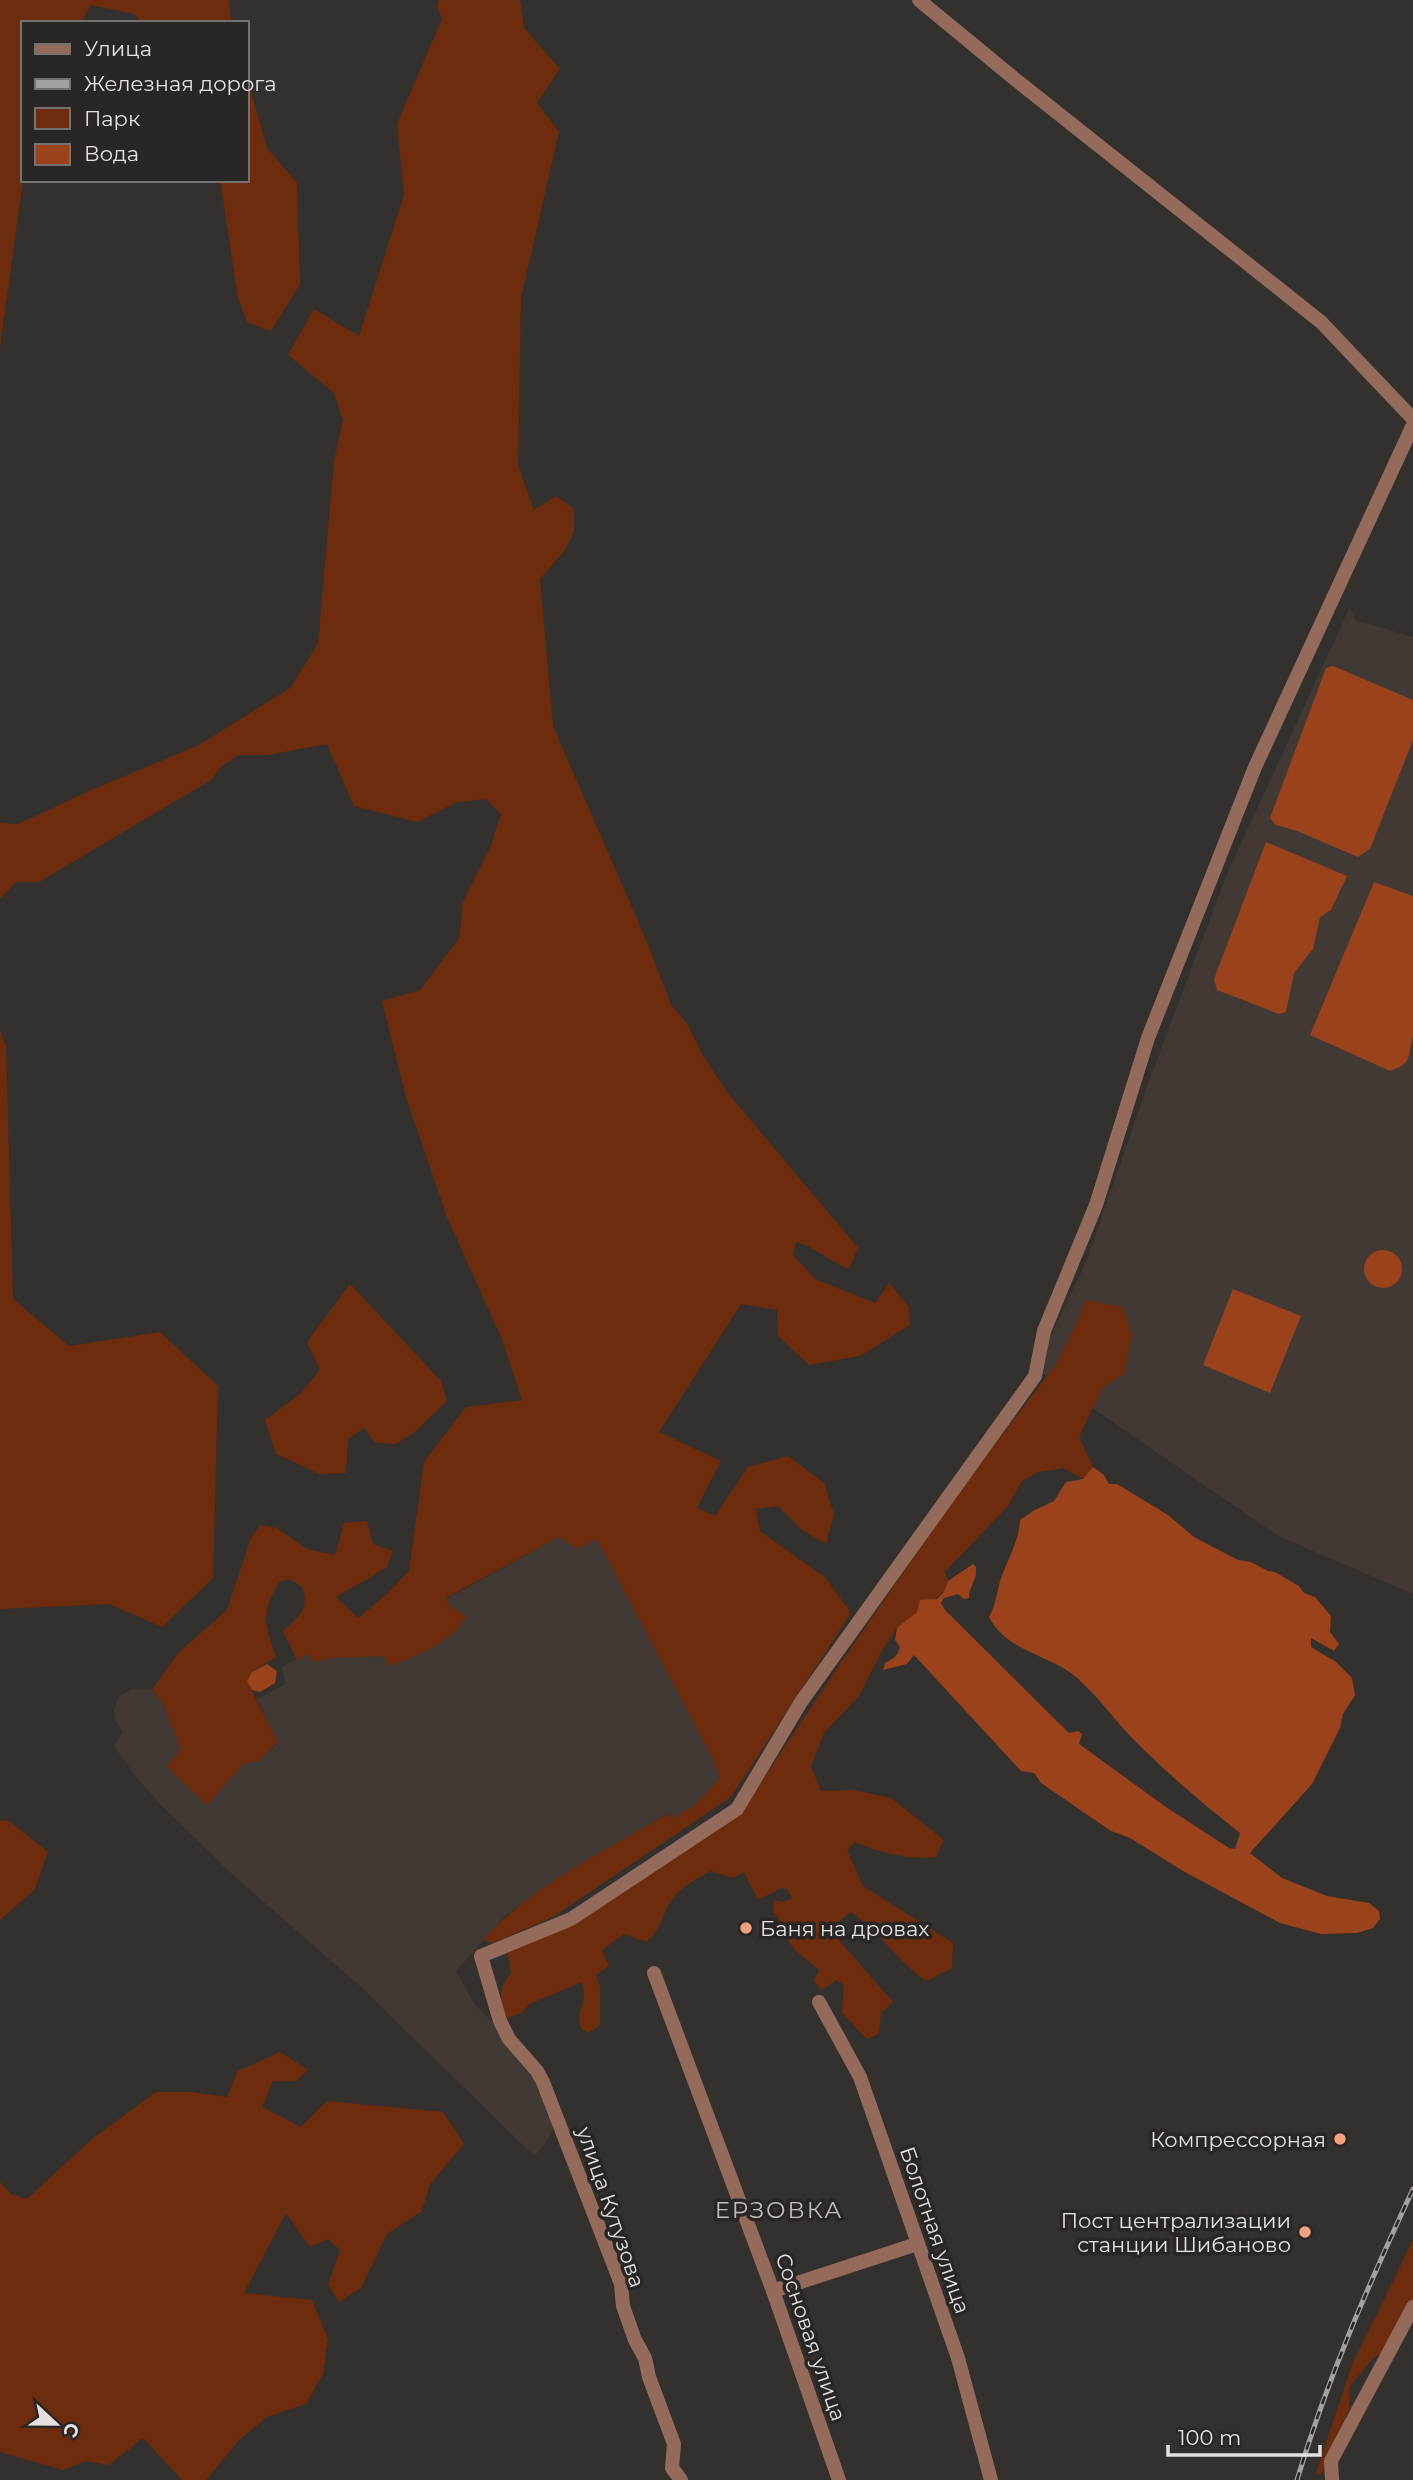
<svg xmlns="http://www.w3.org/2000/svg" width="1413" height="2480" viewBox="0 0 1413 2480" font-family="Montserrat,sans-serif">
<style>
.built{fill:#423834}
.green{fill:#6d2c0e}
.water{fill:#99421b}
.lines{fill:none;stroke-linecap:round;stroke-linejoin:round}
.minor{stroke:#946b5b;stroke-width:14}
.rail-casing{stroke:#a3a09e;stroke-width:5}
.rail{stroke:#2a2625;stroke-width:2.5;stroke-dasharray:8;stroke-linecap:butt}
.poi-dot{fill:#f2a080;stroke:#2a2625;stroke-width:2.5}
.labels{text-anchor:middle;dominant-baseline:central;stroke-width:7;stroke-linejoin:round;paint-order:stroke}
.poi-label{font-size:21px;fill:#e4e1e0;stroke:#2a2625;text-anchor:end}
.street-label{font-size:21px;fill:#e4e1e0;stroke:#2a2625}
.neighbourhood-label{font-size:23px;letter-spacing:2px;fill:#c2bebc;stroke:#2a2625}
</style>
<rect width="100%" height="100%" fill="#34302e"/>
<g class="built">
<path d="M1350,607L1355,620L1413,637V1594L1278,1536L1043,1374L1048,1342L1087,1260L1149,1081L1227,874Z"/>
<path d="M559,1537L597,1538L715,1763L720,1778L694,1806L671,1819L668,1813L558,1879L506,1915L456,1971L475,2005L495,2025L533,2072L556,2124L543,2147L534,2156L361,1987L234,1876L161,1805L136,1777L114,1746L123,1732L115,1719L114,1710L118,1697L132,1689L152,1690L163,1703L181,1749L244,1763L259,1761L278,1743L257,1699L286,1684L282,1667L308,1654L313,1662L331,1658L384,1656L465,1616L450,1606L446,1599Z"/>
</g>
<g class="green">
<path d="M0,0H229L231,23H143L134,14L91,5L80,23H23V180L0,348Z"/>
<path d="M439,0H520L524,28L560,69L537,103L559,132L521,298L518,465L534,510L556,496L574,509V532L565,550L540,579L553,726L647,942L671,1005L688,1025L702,1054L727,1092L858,1248L849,1269C830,1262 816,1247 796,1242L793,1255L815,1279L875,1303L889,1283L909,1307L910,1325L860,1356L809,1365L778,1336L777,1310L741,1304L659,1432L721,1461L697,1508L715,1516L748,1467L788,1456L824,1483L834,1514L826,1544L802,1530L778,1506L756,1509L760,1531L826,1578L851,1613L731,1797L553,1917L493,1943L482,1940C533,1885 605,1851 669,1813L671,1819L694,1806L720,1778L715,1763L597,1539L577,1549L559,1537L446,1598L450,1606L466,1616C456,1641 414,1657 390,1666L384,1656L331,1658L313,1662L308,1654L297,1660L283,1631C299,1616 309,1611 303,1588L289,1579L279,1582C260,1614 265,1625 276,1657L252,1672L247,1681L278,1742L259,1761L244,1763L207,1805L167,1767L181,1749L163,1703L152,1690L178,1653L227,1610L251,1538L260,1525L277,1528L307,1549L335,1555L344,1523L367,1521L373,1544L393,1551L386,1568L336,1597L358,1618L387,1594L409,1571L424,1462L466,1407L522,1400L502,1339L447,1217L406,1097L382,1001L420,990L460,937L462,904L490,848L501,814L486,799L457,802L417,822L354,806L327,744L268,755H238L221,767L211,780L39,882H16L0,899V823L18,824L89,791L199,745L290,688L318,644L334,461L343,420L334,393L288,355L314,309L359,336L404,195L397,124L442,19L437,6Z"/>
<path d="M247,78L267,148L297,183L300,284L271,331L247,322L238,298L220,180H247Z"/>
<path d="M0,1031L6,1046L13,1299L69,1346L160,1332L218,1386L213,1578L162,1627L109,1604L0,1609Z"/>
<path d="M350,1284L441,1381L447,1401L416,1431L396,1444L375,1443L364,1428L348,1439L346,1473L320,1474L276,1454L265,1420L300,1394L320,1370L307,1342Z"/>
<path d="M1087,1300L1123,1307L1132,1335L1124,1374L1103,1387L1079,1437L1093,1467L1083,1479L1063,1468L1039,1472L1022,1481L1008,1506L945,1572L948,1581L944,1592L897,1628L883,1649L859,1696L824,1733L811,1766L821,1791L854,1790L891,1798L944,1840L936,1857C910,1860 879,1853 855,1842L847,1850L863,1886L953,1943L952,1968L926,1981C896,1960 881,1933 851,1912L830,1928L844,1946L893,2002L881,2013L879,2034L867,2039L842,2013L844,1985L837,1980L821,1990L814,1981L819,1970C809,1960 797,1955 789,1942C783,1931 783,1920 773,1912L774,1900L784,1902L792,1898L787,1889L781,1888L758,1900L744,1872L733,1878L710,1871C695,1880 679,1887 670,1903C661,1918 660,1932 646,1942L624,1934L602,1950L609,1966L596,1975L600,1986V2025L588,2033L581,2028C575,2008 589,2005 582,1982L530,2004L521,2013L505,2019C500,2000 497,1990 511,1973L507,1949L742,1811L832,1676L963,1486L1057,1363Z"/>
<path d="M0,1820L9,1821L48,1852L35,1889L0,1920Z"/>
<path d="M280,2052L308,2070L296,2081H273L262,2107L301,2127L327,2101L443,2112L464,2144L430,2184L422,2211L387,2234L361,2288L339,2302L328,2285L340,2250L328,2239L310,2247L286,2213L244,2293L312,2300L328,2339L323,2374L306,2404L267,2417L239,2440L206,2480H182L143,2438L109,2465L85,2461L63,2470L0,2452V2182L11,2194L27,2199L92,2139L156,2092H192L227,2097L238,2071Z"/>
<path d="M1413,2240V2300L1385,2351L1373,2358L1350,2386L1349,2410L1328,2452L1325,2468L1319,2476L1316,2473L1352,2365Z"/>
</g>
<g class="water">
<path d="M1333,666L1413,700V740L1370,849L1358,857L1297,831L1276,825L1270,818L1326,668Z"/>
<path d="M1266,842L1347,876L1331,910L1320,917L1313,949L1294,973L1286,1012L1279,1014L1217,990L1214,979Z"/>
<path d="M1374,882L1413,896V1036C1407,1058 1413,1063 1390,1071L1310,1035Z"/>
<circle cx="1383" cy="1269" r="19"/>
<path d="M1233,1289L1301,1316L1270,1393L1203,1365Z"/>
<path d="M1093,1467L1104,1475L1109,1484H1117L1168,1515L1194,1537L1238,1560L1251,1562L1268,1571L1275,1572L1299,1586L1304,1593L1315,1597L1331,1616L1330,1632L1339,1644L1334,1651L1311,1638V1647L1336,1662L1352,1678L1355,1695L1343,1714L1340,1728L1312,1784L1250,1853L1282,1878L1327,1896L1369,1903L1379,1911L1380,1919L1373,1928L1357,1933L1321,1934L1280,1923L1183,1871L1130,1838L1111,1831L1041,1783L1034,1773L1021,1771L914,1655L907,1664L883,1670L885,1663C893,1659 898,1656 900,1647L895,1640L897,1628L917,1612L920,1600L937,1599L944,1592L948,1581L973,1564L976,1567C977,1582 969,1585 969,1598L964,1599L958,1594L944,1598L941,1603L945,1610L1069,1733L1078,1731L1082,1734L1079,1744L1166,1807L1229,1848L1235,1849L1240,1833C1203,1804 1168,1774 1135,1741C1115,1721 1098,1696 1076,1677C1050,1655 1007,1652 989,1617C995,1606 996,1597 999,1585C1005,1563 1019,1543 1020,1520L1033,1511L1054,1501L1066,1482L1083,1479Z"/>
<path d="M267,1664L277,1671L275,1683L260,1692L252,1690L247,1681L252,1672Z"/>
</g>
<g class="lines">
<g class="minor">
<path d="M919,0L1016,80L1321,322L1413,419"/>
<path d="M654,1973L773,2291L839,2480"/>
<path d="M819,2002L860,2077L958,2358L991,2480"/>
<path d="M773,2291L917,2244"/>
<path d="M681,2480L672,2468L674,2444L649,2377L645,2358L635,2340L623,2306L621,2284L543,2082L537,2071L509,2039L500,2021L481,1956L571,1919L737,1809L801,1702L1035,1376L1044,1331L1096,1205L1148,1038L1255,767L1413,425"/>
<path d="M1332,2480L1331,2461L1413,2307"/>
</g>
<g class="rail-casing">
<path id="rail" d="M1297,2480C1328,2377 1368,2286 1413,2189"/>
</g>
<use href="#rail" class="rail"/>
</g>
<g class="poi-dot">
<circle cx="746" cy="1928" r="7"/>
<circle cx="1340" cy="2139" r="7"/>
<circle cx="1305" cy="2232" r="7"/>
</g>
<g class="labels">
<g class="poi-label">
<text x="760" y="1928" text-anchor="start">Баня на дровах</text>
<text x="1326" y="2139">Компрессорная</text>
<text x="1291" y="2220">Пост централизации<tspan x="1291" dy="24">станции Шибаново</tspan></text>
</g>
<g class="street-label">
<text transform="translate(611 2207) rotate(71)">улица Кутузова</text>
<text transform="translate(935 2230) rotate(71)">Болотная улица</text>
<text transform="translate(811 2337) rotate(71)">Сосновая улица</text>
</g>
<g class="neighbourhood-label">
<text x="779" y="2210">ЕРЗОВКА</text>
</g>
</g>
<rect x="21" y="21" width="228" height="161" fill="#2a2625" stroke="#747170" stroke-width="2"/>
<rect x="35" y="44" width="35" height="10" fill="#946b5b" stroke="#747170" stroke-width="2"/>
<text x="84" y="56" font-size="21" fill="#e4e1e0">Улица</text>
<rect x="35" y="79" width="35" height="10" fill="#a3a09e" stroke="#747170" stroke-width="2"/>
<text x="84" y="91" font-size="21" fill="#e4e1e0">Железная дорога</text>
<rect x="35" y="108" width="35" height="21" fill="#6d2c0e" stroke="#747170" stroke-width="2"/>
<text x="84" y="126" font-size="21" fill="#e4e1e0">Парк</text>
<rect x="35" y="144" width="35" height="21" fill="#99421b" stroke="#747170" stroke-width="2"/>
<text x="84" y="161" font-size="21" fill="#e4e1e0">Вода</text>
<g transform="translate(56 2424) rotate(112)" stroke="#2a2625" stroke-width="5" paint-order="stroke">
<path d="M0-5L12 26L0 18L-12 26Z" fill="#e4e1e0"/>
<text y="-10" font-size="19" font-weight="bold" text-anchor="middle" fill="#e4e1e0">С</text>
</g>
<path d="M1168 2445v10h152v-10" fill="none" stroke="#e4e1e0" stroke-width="3.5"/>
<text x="1178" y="2445" font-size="21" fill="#e4e1e0" stroke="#2a2625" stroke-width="5" paint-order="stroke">100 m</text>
</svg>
